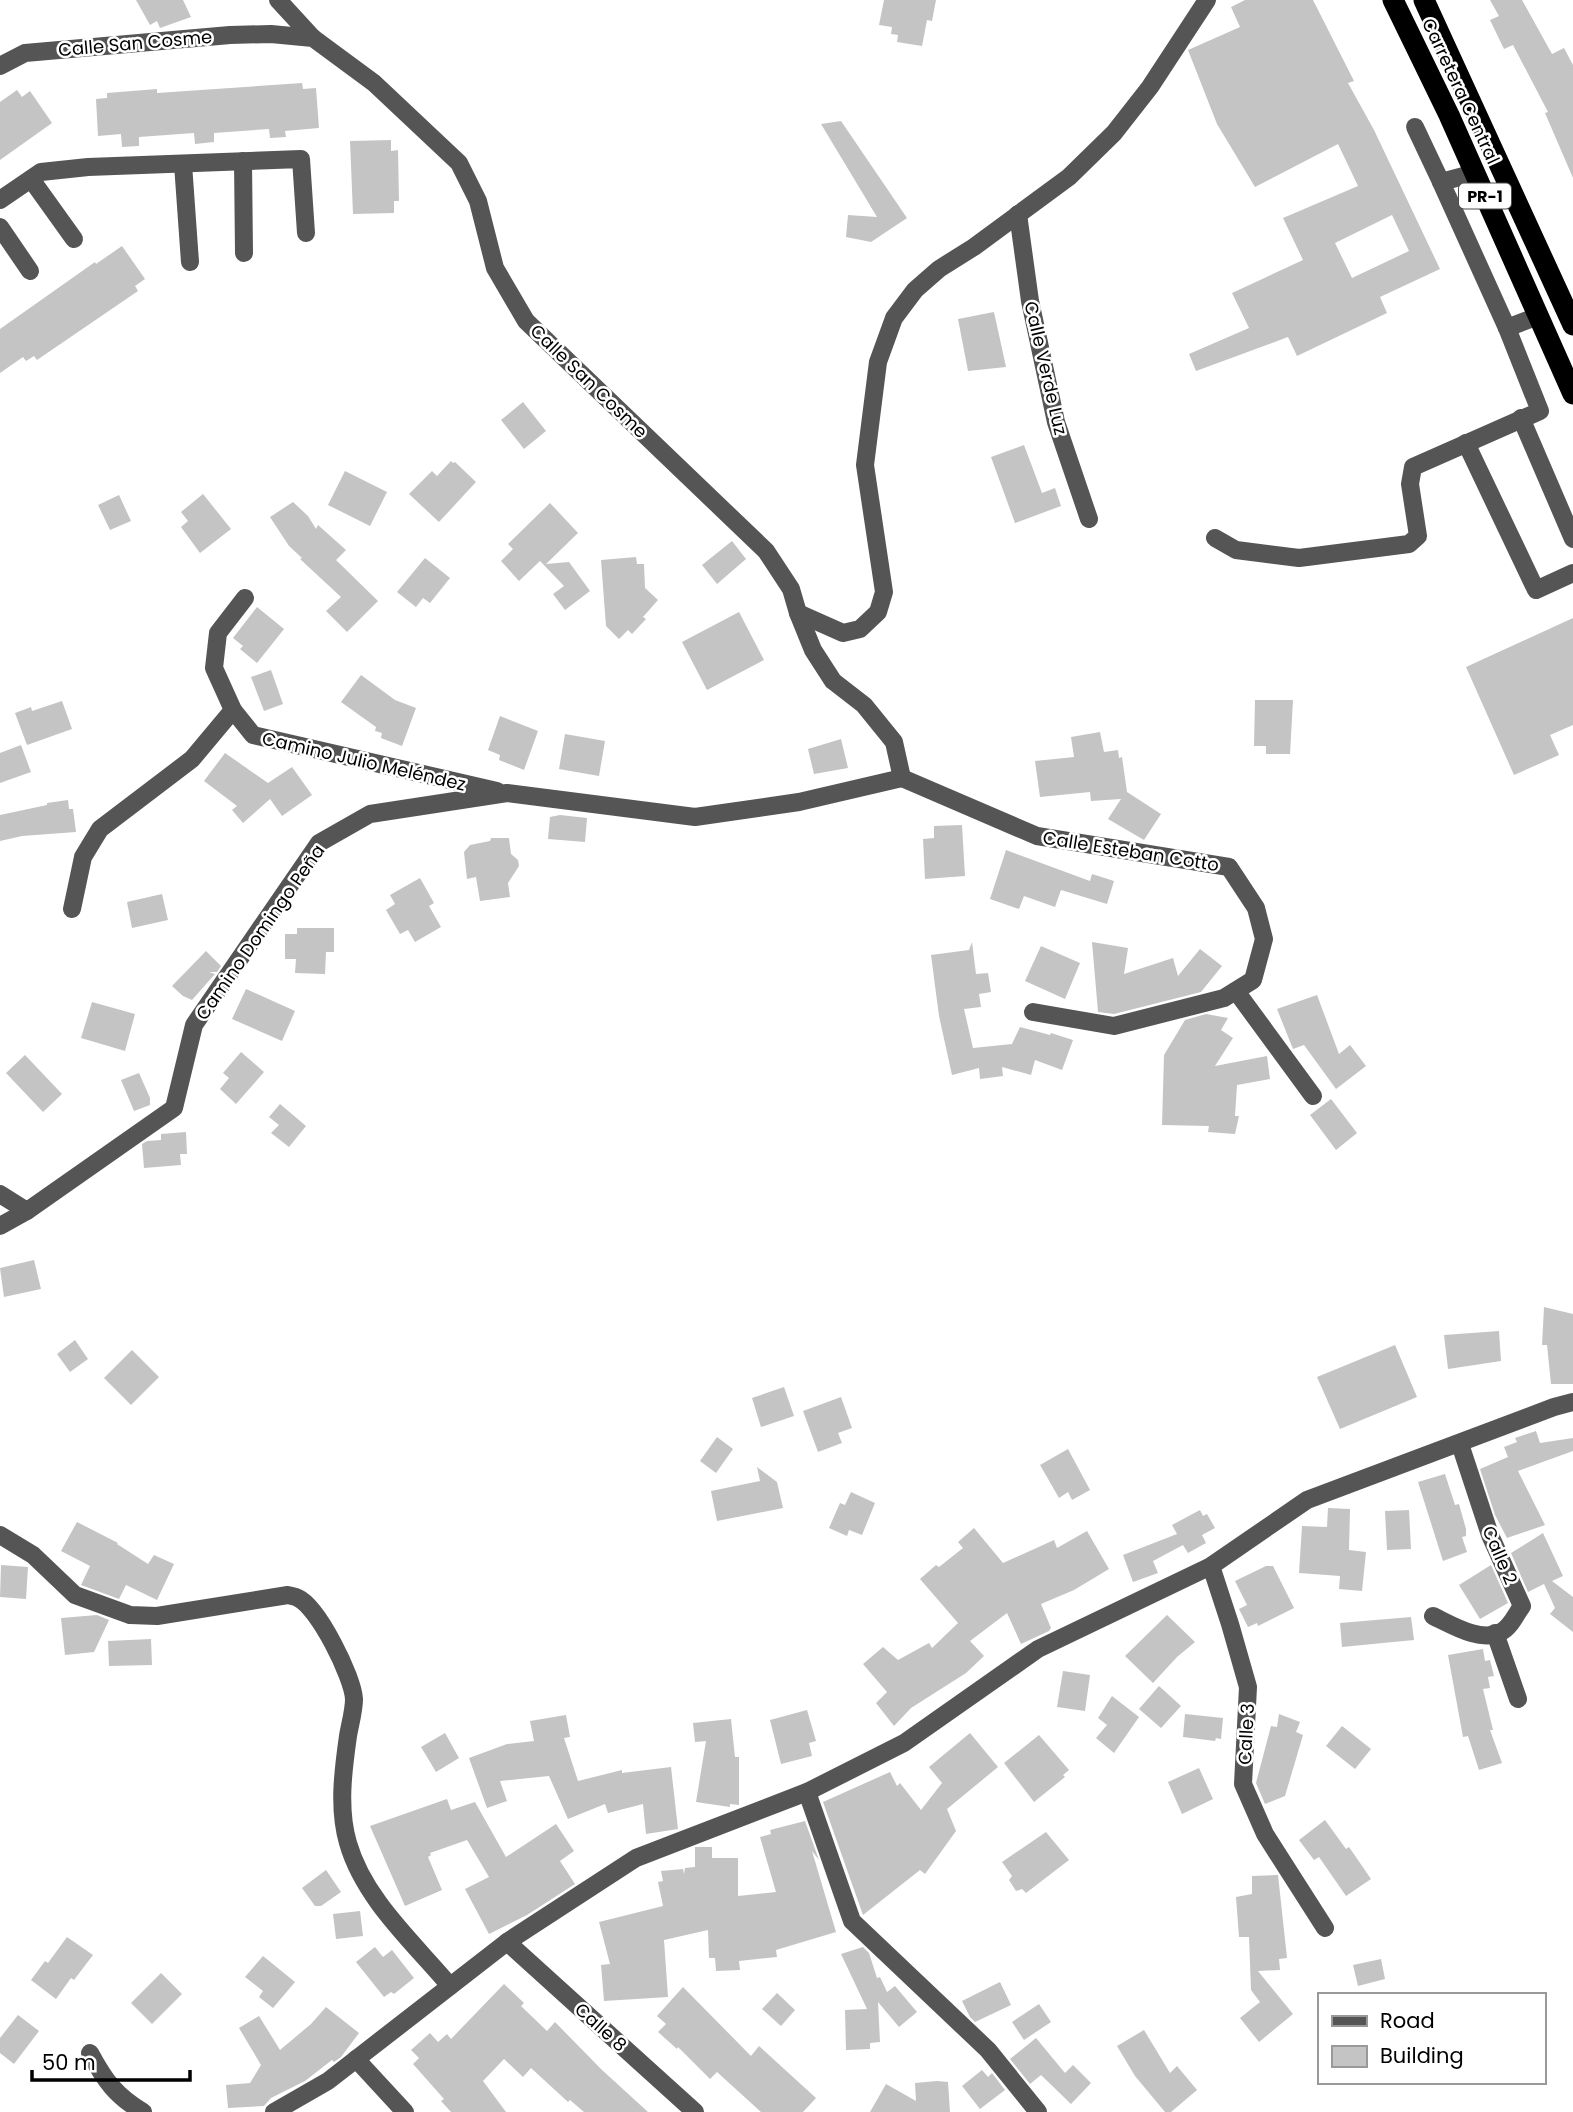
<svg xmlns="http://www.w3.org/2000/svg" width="1573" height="2112" viewBox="0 0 1573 2112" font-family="Poppins,sans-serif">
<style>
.building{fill:#c4c4c4;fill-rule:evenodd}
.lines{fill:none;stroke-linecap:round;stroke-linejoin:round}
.minor{stroke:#555;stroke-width:18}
.highway{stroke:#000;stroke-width:21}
.labels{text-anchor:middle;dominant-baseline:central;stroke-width:5;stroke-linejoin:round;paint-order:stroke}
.shield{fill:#fff;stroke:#4c4c4c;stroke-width:2}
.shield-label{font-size:16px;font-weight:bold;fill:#000}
.street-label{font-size:18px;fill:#000;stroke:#fff}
</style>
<rect width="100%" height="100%" fill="#fff"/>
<g class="building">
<path d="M136,0H183L191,17L160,28L157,21L150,25Z"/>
<path d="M884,0H936L932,21L927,20L922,46L897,42L898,35L891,34L892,27L879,25Z"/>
<path d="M1245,0H1313L1354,81L1348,83L1374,130L1440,269L1380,297L1387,313L1297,356L1288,337L1196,371L1189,354L1249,328L1232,293L1303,260L1283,218L1358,186L1338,144L1255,187L1217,124L1188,50L1240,27L1231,7ZM1392,215L1409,251L1352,278L1335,243Z"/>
<path d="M1490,0H1522L1552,54L1564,48L1573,65V178L1545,113L1548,112L1513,45L1504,49L1490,20L1499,16Z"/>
<path d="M302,83L303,89L316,88L319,128L285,131L286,137L270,138L269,129L214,133V142L195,144L194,133L139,137V146L122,147L121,134L98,136L96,99L107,98V93L157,89V93Z"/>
<path d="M17,90L22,97L30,91L52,123L0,160V102Z"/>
<path d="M841,121L907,218L871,242L846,237L848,215L877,217L821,124Z"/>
<path d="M391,140V151L398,150L399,201H394V213L353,214L350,141Z"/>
<path d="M122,246L145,279L135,286L138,291L37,360L34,356L26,361L23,357L0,373V329L95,262L96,264Z"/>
<path d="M994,312L1006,367L968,371L958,319Z"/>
<path d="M523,402L546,431L524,449L501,420Z"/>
<path d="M1024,445L1042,493L1055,488L1061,506L1015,523L991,457Z"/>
<path d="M451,461L453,463L455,462L476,482L439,522L409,494L432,471L437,476Z"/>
<path d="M345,471L387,492L370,526L328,505Z"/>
<path d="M203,494L231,529L200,553L181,527L188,521L181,512Z"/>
<path d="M119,495L131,521L110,530L98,505Z"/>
<path d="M293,502L308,516L316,529L318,525L346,550L336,560L378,601L347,632L326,611L341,597L300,559L302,558L289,546L270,517Z"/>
<path d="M550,503L578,533L546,564L569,562L590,591L565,610L553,594L564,586L540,561L519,581L501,561L513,549L508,544Z"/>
<path d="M732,541L746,559L717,584L702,565Z"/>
<path d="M636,557L637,564H644L645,588L658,600L643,617L646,619L632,634L628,630L619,639L606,626L601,560Z"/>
<path d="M425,558L450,578L430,603L423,598L416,607L397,592Z"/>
<path d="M257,607L284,629L257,663L240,649L243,646L233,638Z"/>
<path d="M739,612L764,660L707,690L682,642Z"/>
<path d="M1573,618V725L1550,735L1559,755L1514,775L1466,667Z"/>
<path d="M271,670L283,704L264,711L251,677Z"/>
<path d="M361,675L395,700L416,708L402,746L381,738L382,733L375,731L376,727L341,702Z"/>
<path d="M1255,700H1293L1290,754H1266V746H1254Z"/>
<path d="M62,701L72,729L27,745L15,713L31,707L32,711Z"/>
<path d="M500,716L538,731L524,770L499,760L500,755L488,750Z"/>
<path d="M1100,732L1104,752L1118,750L1119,758L1122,757L1127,792L1161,814L1144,840L1108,819L1121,799L1091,801L1090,792L1040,797L1035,761L1074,757L1071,737Z"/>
<path d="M565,734L605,741L599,776L559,769Z"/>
<path d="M841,739L848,768L814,774L808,749Z"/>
<path d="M21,745L31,772L0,783V753Z"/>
<path d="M225,753L268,783L292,767L312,795L282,816L270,799L243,823L232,810L237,806L204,781Z"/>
<path d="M68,800L69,809H73L76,832L22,836L0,841V815L47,805V803Z"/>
<path d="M560,815L587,818L585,842L548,839L550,817Z"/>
<path d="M962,825L965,876L925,879L923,839L934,838V826Z"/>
<path d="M491,838H509L511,854L518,860L519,866L508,883L510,897L480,901L476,877L467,879L464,852L470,845L490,841Z"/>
<path d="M1006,850L1090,881L1092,874L1114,881L1107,904L1061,890L1055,907L1024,896L1019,909L990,899Z"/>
<path d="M420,878L434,903L429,906L441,927L415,942L408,930L400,934L386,910L395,904L390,895Z"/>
<path d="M162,894L168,920L132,928L127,902Z"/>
<path d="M297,928H334V952H326L325,974L295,973L296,959H285V934H297Z"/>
<path d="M972,942L976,974L988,973L991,992L979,994L981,1007L964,1009L973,1048L1012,1044L1020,1027L1050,1035L1051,1033L1073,1040L1062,1070L1035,1060L1031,1075L1002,1067L1003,1076L980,1079L979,1068L952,1075L939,1016L931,955L969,950Z"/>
<path d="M1092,942L1128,948L1124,974L1173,958L1178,976L1200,949L1222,966L1201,992L1114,1014L1098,1012Z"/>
<path d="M1041,946L1080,963L1065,999L1025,981Z"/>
<path d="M206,951L221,966L217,972H209L215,974L192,1000L183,996L172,986Z"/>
<path d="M246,989L295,1011L282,1041L232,1019Z"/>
<path d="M1317,995L1339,1054L1350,1045L1366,1066L1336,1089L1304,1045L1293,1049L1277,1009Z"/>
<path d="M92,1002L135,1014L125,1051L81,1038Z"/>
<path d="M1206,1014L1228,1018L1221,1030L1233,1038L1215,1066L1267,1056L1270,1079L1237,1085L1235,1116H1239L1235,1134L1208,1132L1209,1126L1162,1125L1164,1055L1185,1020Z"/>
<path d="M241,1052L264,1072L236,1104L220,1089L229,1078L223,1073Z"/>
<path d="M25,1055L62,1094L43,1112L6,1073Z"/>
<path d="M139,1073L150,1098V1105L134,1111L121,1080Z"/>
<path d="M1331,1099L1357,1133L1336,1150L1310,1115Z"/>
<path d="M280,1104L306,1126L289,1147L271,1133L279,1125L269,1117Z"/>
<path d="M186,1132L187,1154H180L181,1165L144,1168L142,1144L147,1141L161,1140V1134Z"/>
<path d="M34,1260L41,1289L4,1297L0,1268Z"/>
<path d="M1544,1307L1573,1314V1384H1551L1547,1345H1542Z"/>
<path d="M1499,1331L1501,1361L1448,1369L1444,1335Z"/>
<path d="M75,1340L88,1359L70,1372L57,1354Z"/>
<path d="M1395,1345L1417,1397L1340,1429L1317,1377Z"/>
<path d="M132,1350L159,1377L131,1405L104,1378Z"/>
<path d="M784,1387L794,1416L761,1427L752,1398Z"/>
<path d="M841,1397L852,1428L838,1433L842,1443L818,1452L803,1411Z"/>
<path d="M1536,1431L1540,1443L1573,1438V1451L1518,1471L1545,1525L1507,1538L1495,1515L1480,1469L1508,1457L1504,1447L1517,1442L1515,1438Z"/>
<path d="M717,1437L733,1449L716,1473L700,1461Z"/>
<path d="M1068,1449L1090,1490L1072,1500L1068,1492L1059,1498L1040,1465Z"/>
<path d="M757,1467L777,1482L783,1508L717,1521L711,1491L760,1481Z"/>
<path d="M1445,1474L1455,1505L1459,1504L1466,1529V1536L1462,1537L1467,1552L1443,1561L1418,1482Z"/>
<path d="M851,1492L875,1503L862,1535L849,1530L847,1536L829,1528L840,1503L845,1505Z"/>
<path d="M1328,1508L1350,1509L1349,1550L1366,1552L1362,1591L1339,1589L1340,1576L1299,1573L1302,1526L1327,1527Z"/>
<path d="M1200,1510L1203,1516L1207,1514L1215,1528L1202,1535L1206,1543L1188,1553L1183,1545L1153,1561L1158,1573L1133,1582L1123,1555L1177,1534L1172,1525Z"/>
<path d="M1409,1510L1411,1549L1387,1550L1385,1511Z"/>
<path d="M77,1522L118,1543L117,1544L148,1564L154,1555L174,1564L157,1600L126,1585L119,1599L81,1585L90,1566L61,1551Z"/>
<path d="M974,1528L1003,1563L1054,1540L1057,1548L1087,1531L1109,1569L1074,1590L1041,1604L1051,1628L1049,1631L1021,1644L1007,1613L970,1641L984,1656L966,1673L911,1708L894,1726L876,1703L887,1692L863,1664L883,1647L898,1660L929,1643L932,1648L958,1623L920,1579L936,1565L939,1567L963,1548L958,1542Z"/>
<path d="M1543,1533L1563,1576L1552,1581L1573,1597V1632L1550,1614L1555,1608L1544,1584L1528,1592L1511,1553Z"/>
<path d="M1,1565L28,1567L26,1599L0,1597Z"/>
<path d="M1491,1565L1508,1603L1480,1619L1459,1585Z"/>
<path d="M1266,1566H1273L1294,1608L1258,1626L1257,1623L1248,1627L1239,1609L1247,1605L1235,1581Z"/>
<path d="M97,1615L109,1620L94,1652L65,1655L61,1618Z"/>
<path d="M1167,1615L1195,1642L1177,1657L1153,1683L1125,1656Z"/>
<path d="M1411,1617L1414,1640L1342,1647L1340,1623Z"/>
<path d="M151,1639L152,1665L109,1666L108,1641Z"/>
<path d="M1483,1649L1485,1661L1490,1660L1494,1676L1488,1677L1490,1688L1483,1689L1493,1730H1490L1502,1763L1479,1770L1468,1736L1463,1737L1448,1655Z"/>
<path d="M1063,1671L1090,1675L1085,1711L1057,1707Z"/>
<path d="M1159,1686L1181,1706L1161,1728L1139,1709Z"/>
<path d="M1112,1696L1139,1717L1114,1753L1096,1738L1107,1725L1098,1718Z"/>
<path d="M807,1710L816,1741L809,1743L812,1756L781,1764L770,1720Z"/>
<path d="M1185,1714L1223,1718L1221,1739L1216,1738L1215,1741L1183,1737Z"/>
<path d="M1279,1714L1300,1722L1296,1732L1303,1735L1285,1796L1265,1804L1256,1783L1271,1726L1277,1727Z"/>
<path d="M566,1715L570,1737L564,1738L578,1781L622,1770V1773L671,1767L678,1829L646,1834L643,1804L608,1813L605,1804L568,1819L549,1776L500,1781L507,1801L487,1808L469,1758L507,1744L534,1741L530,1721Z"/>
<path d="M731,1719L735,1757H739V1805L730,1804V1807L696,1802L706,1741L695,1742L693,1723Z"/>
<path d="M1342,1726L1371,1749L1355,1769L1326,1746Z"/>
<path d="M445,1733L459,1758L436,1772L421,1747Z"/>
<path d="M970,1733L998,1767L947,1809L956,1831L925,1874L920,1870L863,1915L823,1802L890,1772L897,1786L900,1783L921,1810L942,1783L929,1767Z"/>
<path d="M1039,1735L1069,1770L1063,1775L1065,1777L1034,1802L1004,1763Z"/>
<path d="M1199,1768L1213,1799L1182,1814L1168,1782Z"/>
<path d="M447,1799L451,1810L475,1802L506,1857L556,1824L574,1851L560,1861L575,1884L527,1915L489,1934L465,1889L489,1877L467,1840L430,1853L431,1855L428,1857L442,1890L405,1906L370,1826Z"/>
<path d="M1325,1820L1346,1849L1349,1847L1371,1879L1346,1896L1319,1857L1314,1860L1299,1840Z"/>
<path d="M805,1821L819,1860L812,1851L836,1932L776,1950L777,1957L739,1961L740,1970L716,1971L715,1958H709L708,1930L664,1940L668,1997L604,2001L601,1965L610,1964L599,1922L663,1906L658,1882L663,1881L661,1871L683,1869L684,1874L685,1868L695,1867V1847H712V1858H738V1896L776,1892L760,1837L771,1834L770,1830Z"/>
<path d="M1046,1832L1069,1860L1026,1893L1022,1889L1016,1891L1009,1880L1012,1876L1002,1862Z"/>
<path d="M326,1870L341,1892L321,1906H315L302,1888Z"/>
<path d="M1278,1875L1287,1958L1279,1959L1280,1970L1258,1971L1293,2014L1259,2042L1240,2018L1260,2002L1251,1990L1249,1937H1239L1236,1897L1252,1894V1876Z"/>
<path d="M360,1911L363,1936L336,1939L333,1914Z"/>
<path d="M67,1937L93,1955L74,1980L71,1978L56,1999L31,1980L45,1961L48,1963Z"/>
<path d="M375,1947L383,1957L392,1950L414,1978L394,1994L391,1992L384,1997L356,1962Z"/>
<path d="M863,1947L869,1953L877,1978L880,1977L887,1992L895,1986L917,2012L899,2027L878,2002L880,2042L870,2043V2049L846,2050L845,2010L867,2009L841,1954Z"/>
<path d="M263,1956L295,1982L273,2008L259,1997L263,1991L245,1977Z"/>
<path d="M1381,1959L1385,1979L1358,1986L1353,1965Z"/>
<path d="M161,1973L182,1994L152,2024L131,2003Z"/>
<path d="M1000,1982L1011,2005L975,2022L970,2017L962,2001Z"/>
<path d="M504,1984L524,2003L521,2006L547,2031L555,2022L601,2069L648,2112H584L570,2100L568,2102L531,2068L523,2077L504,2059L483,2081L506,2112H451L441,2101L444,2099L413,2064L419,2058L411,2050L430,2033L438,2042L447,2034L451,2039Z"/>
<path d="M683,1987L751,2056L759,2046L816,2098L803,2112H761L717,2072L710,2079L678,2047L677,2049L658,2032L666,2024L657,2016Z"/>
<path d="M777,1993L795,2010L781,2026L762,2009Z"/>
<path d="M1039,2004L1051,2022L1024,2040L1012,2022Z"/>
<path d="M326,2007L359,2033L341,2057L334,2062L332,2060L305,2081L271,2098L264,2106L228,2108L226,2085L250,2083L261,2065L239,2028L259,2016L280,2050L311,2024Z"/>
<path d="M18,2015L39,2031L14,2064L0,2053V2038Z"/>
<path d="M1144,2030L1170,2073L1177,2066L1197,2090L1171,2112H1165L1135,2076L1117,2046Z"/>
<path d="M1036,2038L1065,2073L1073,2065L1091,2083L1071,2104L1041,2075L1030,2084L1010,2059Z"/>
<path d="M982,2070L988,2077L992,2073L1005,2090L980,2109L962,2086Z"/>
<path d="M937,2081L948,2082L950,2112H870L886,2084L916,2101L915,2083Z"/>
</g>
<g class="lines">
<g class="minor">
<path d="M278,0L313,38"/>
<path d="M0,66L25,53L230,35L271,34L313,38L374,83L459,163L478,201L495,268L526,321L766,551L791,589L798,613L813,650L833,681L864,705L894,742L902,778"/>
<path d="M1415,127L1441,182"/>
<path d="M243,161L244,253"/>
<path d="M183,164L190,262"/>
<path d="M1475,173L1441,182L1507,328L1538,316"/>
<path d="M31,179L74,239"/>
<path d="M0,200L41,172L88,167L301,159L306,233"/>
<path d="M1018,214L1030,301L1056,422L1089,519"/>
<path d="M0,227L30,271"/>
<path d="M1521,418L1573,539"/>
<path d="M1466,443L1536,590L1573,573"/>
<path d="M1215,538L1236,550L1299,558L1409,544L1418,536L1410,484L1413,467L1540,411L1507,328"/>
<path d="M245,598L218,633L214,668L233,710L253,735L497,791"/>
<path d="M798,613L843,633L860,629L878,612L884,592L865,465L878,362L894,318L915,290L939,269L974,247L1069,177L1114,133L1150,87L1207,0"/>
<path d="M902,778L1037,836L1229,867L1256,908L1264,939L1253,980L1224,998L1114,1026L1033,1012"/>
<path d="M72,909L83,857L100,829L192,759L233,710"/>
<path d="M1236,991L1313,1096"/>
<path d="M0,1194L27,1211"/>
<path d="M0,1226L27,1211L174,1108L194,1025L319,843L370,814L507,793L695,817L799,802L902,778"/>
<path d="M0,1535L33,1555L75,1595L130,1615L157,1616L288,1595C291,1596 295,1596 298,1598C318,1607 353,1677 354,1699C354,1711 350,1724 348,1736C343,1771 338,1809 348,1843C364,1899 413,1942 450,1986"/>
<path d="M1211,1566L1230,1624L1248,1687L1243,1784L1265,1834L1325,1928"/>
<path d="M1433,1616C1452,1625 1481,1643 1501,1632C1511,1627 1516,1614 1522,1606L1490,1535L1460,1444"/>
<path d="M1495,1633L1518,1699"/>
<path d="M807,1792L852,1921L988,2050L1038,2112"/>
<path d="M507,1942L695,2112"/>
<path d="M90,2053C105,2081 116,2096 143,2112"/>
<path d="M356,2059L405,2112"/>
<path d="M274,2112L328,2081L507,1942L636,1858L807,1792L904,1743L1038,1649L1211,1566L1307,1500L1554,1407L1573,1402"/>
</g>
<g class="highway">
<path d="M1393,0L1449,115L1573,394"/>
<path d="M1424,0L1573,325"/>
</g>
</g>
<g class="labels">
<rect class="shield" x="1459" y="183.5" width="52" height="25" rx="5"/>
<g class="shield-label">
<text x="1485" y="196">PR-1</text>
</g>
<g class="street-label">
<text transform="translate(135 43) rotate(-5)">Calle San Cosme</text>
<text transform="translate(1461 91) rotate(65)">Carretera Central</text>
<text transform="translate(1046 368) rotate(77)">Calle Verde Luz</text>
<text transform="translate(589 381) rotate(44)">Calle San Cosme</text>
<text transform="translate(364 761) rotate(13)">Camino Julio Meléndez</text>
<text transform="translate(1131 851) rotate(9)">Calle Esteban Cotto</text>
<text transform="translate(260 932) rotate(-55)">Camino Domingo Peña</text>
<text transform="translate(1500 1555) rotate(67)">Calle 2</text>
<text transform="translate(1246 1734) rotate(-87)">Calle 3</text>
<text transform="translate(601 2027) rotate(42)">Calle 8</text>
</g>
</g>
<rect x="1318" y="1993" width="228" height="91" fill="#ffffff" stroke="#999999" stroke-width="2"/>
<rect x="1332" y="2016" width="35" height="10" fill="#555555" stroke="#999999" stroke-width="2"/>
<text x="1380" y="2028" font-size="21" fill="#000000">Road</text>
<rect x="1332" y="2046" width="35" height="21" fill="#c4c4c4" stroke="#999999" stroke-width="2"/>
<text x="1380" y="2063" font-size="21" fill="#000000">Building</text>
<path d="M32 2070v10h158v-10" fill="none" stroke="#000000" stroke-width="3.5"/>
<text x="42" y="2070" font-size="21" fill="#000000" stroke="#ffffff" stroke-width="5" paint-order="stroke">50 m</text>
</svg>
